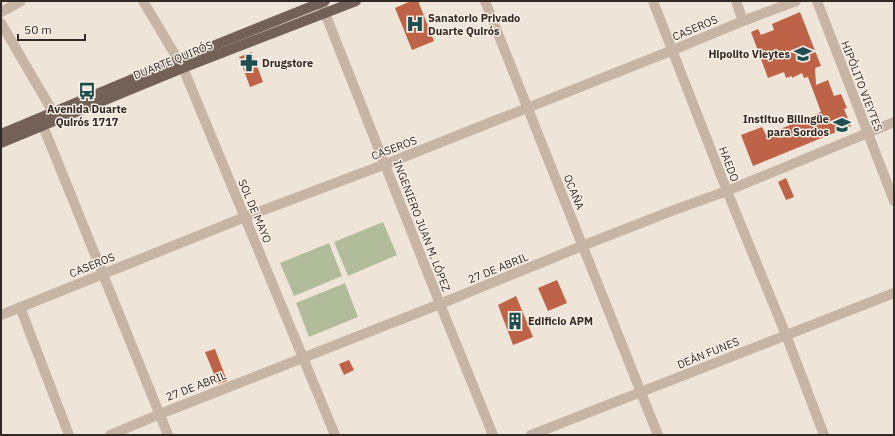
<svg xmlns="http://www.w3.org/2000/svg" width="895" height="436" viewBox="0 0 895 436" font-family="'IBM Plex Sans',sans-serif">
<style>
.green{fill:#b1bd9a}
.building{fill:#be6347}
.lines{fill:none;stroke-linecap:round;stroke-linejoin:round}
.minor{stroke:#c6b4a5;stroke-width:10}
.major{stroke:#736158;stroke-width:10}
.labels{text-anchor:middle;dominant-baseline:central;stroke-width:3;stroke-linejoin:round;paint-order:stroke}
.poi-label{font-size:11px;font-weight:bold;fill:#322a26;stroke:#f7eee4;text-anchor:start}
.street-label{font-size:11px;fill:#322a26;stroke:#f7eee4}
</style>
<rect width="100%" height="100%" fill="#efe4d8"/>
<g class="green">
<path d="M383,222L397,255L348,276L334,242Z"/>
<path d="M329,243L342,276L294,296L280,263Z"/>
<path d="M345,283L358,317L309,337L296,303Z"/>
</g>
<g class="building">
<path d="M411,1H418L434,41L412,50L395,8Z"/>
<path d="M800,12L821,66L815,68L816,85L828,80L834,96L841,94L847,108L844,109L851,126L753,166L741,135L762,127L766,135L821,112L808,77L804,78L802,73L792,78V76L786,78L784,72L768,78L751,32L758,29L761,35L774,30L772,24Z"/>
<path d="M252,52L263,82L250,87L239,57Z"/>
<path d="M786,178L794,197L786,200L778,182Z"/>
<path d="M557,280L567,303L548,311L538,288Z"/>
<path d="M516,296L533,337L513,345L498,305Z"/>
<path d="M215,349L227,381L218,384L205,352Z"/>
<path d="M349,360L354,370L344,375L339,364Z"/>
</g>
<g class="lines">
<g class="minor">
<path d="M143,1L183,68L335,435"/>
<path d="M485,1L658,435"/>
<path d="M653,1L727,191L786,335L824,435"/>
<path d="M736,1L743,21"/>
<path d="M817,1L894,201"/>
<path d="M321,3L440,304L493,435"/>
<path d="M1,12L21,1"/>
<path d="M1,23L53,112"/>
<path d="M43,126L168,435"/>
<path d="M20,307L69,435"/>
<path d="M1,315L245,217L386,164L673,50L743,21L796,1"/>
<path d="M110,435L160,414L440,304L582,246L674,210L727,191L894,122"/>
<path d="M531,435L894,293"/>
</g>
<g class="major">
<path d="M1,134L178,60L325,1"/>
<path d="M1,143L183,68L356,1"/>
</g>
</g>
<defs>
<g id="hospital-bare" transform="scale(1.38)"><path d="M-5-5h3v3.5h4V-5h3V5h-3V1.5h-4V5h-3Z" fill="#1f4e51" stroke="#f7eee4" stroke-width="2.5" paint-order="stroke"/></g>
<g id="school-bare" transform="scale(1.38)"><path d="M0-5L7-2L0 1L-7-2ZM-4 1L0 2.5L4 1V4Q0 6-4 4Z" fill="#1f4e51" stroke="#f7eee4" stroke-width="2.5" paint-order="stroke"/></g>
<g id="pharmacy-bare" transform="scale(1.38)"><path d="M-2-6h4v4h4v4h-4v4h-4v-4h-4v-4h4Z" fill="#1f4e51" stroke="#f7eee4" stroke-width="2.5" paint-order="stroke"/></g>
<g id="bus-bare" transform="scale(1.38)"><path d="M-5-6H5V4H4V6H2V4H-2V6H-4V4H-5ZM-3.5-4V0h7V-4ZM-3.5 1.2v1.5H-2V1.2ZM2 1.2v1.5H3.5V1.2Z" fill="#1f4e51" stroke="#f7eee4" stroke-width="2.5" paint-order="stroke"/></g>
<g id="building-bare" transform="scale(1.38)"><path d="M-4-6H4V6H1V3H-1V6H-4ZM-2.5-4.3h1.7v1.8h-1.7ZM.8-4.3h1.7v1.8H.8ZM-2.5-1h1.7V.8h-1.7ZM.8-1h1.7V.8H.8Z" fill="#1f4e51" stroke="#f7eee4" stroke-width="2.5" paint-order="stroke"/></g>
</defs>
<g fill-rule="evenodd">
<use href="#hospital-bare" x="415" y="24"/>
<use href="#school-bare" x="803" y="54"/>
<use href="#pharmacy-bare" x="249" y="63"/>
<use href="#bus-bare" x="87" y="91"/>
<use href="#school-bare" x="842" y="125"/>
<use href="#building-bare" x="515" y="321"/>
</g>
<g class="labels">
<g class="poi-label">
<text x="428" y="18">Sanatorio Privado<tspan x="428" dy="13">Duarte Quirós</tspan></text>
<text x="790" y="54" text-anchor="end">Hipolito Vieytes</text>
<text x="262" y="63">Drugstore</text>
<text x="87" y="109" text-anchor="middle">Avenida Duarte<tspan x="87" dy="13">Quirós 1717</tspan></text>
<text x="829" y="119" text-anchor="end">Instituo Bilingüe<tspan x="829" dy="13">para Sordos</tspan></text>
<text x="528" y="321">Edificio APM</text>
</g>
<g class="street-label">
<text transform="translate(695 28) rotate(-23)">CASEROS</text>
<text transform="translate(173 60) rotate(-22)">DUARTE QUIRÓS</text>
<text transform="translate(862 86) rotate(69)">HIPÓLITO VIEYTES</text>
<text transform="translate(394 148) rotate(-21)">CASEROS</text>
<text transform="translate(729 164) rotate(69)">HAEDO</text>
<text transform="translate(574 192) rotate(68)">OCAÑA</text>
<text transform="translate(255 211) rotate(67)">SOL DE MAYO</text>
<text transform="translate(422 226) rotate(69)">INGENIERO JUAN M. LÓPEZ</text>
<text transform="translate(92 265) rotate(-22)">CASEROS</text>
<text transform="translate(498 268) rotate(-22)">27 DE ABRIL</text>
<text transform="translate(708 353) rotate(-22)">DEÁN FUNES</text>
<text transform="translate(196 386) rotate(-21)">27 DE ABRIL</text>
</g>
</g>
<rect width="895" height="436" fill="none" stroke="#322a26" stroke-width="4"/>
<path d="M18 34v6h67v-6" fill="none" stroke="#322a26" stroke-width="2"/>
<text x="24" y="34" font-size="12" fill="#322a26" stroke="#f7eee4" stroke-width="3" paint-order="stroke">50 m</text>
</svg>
